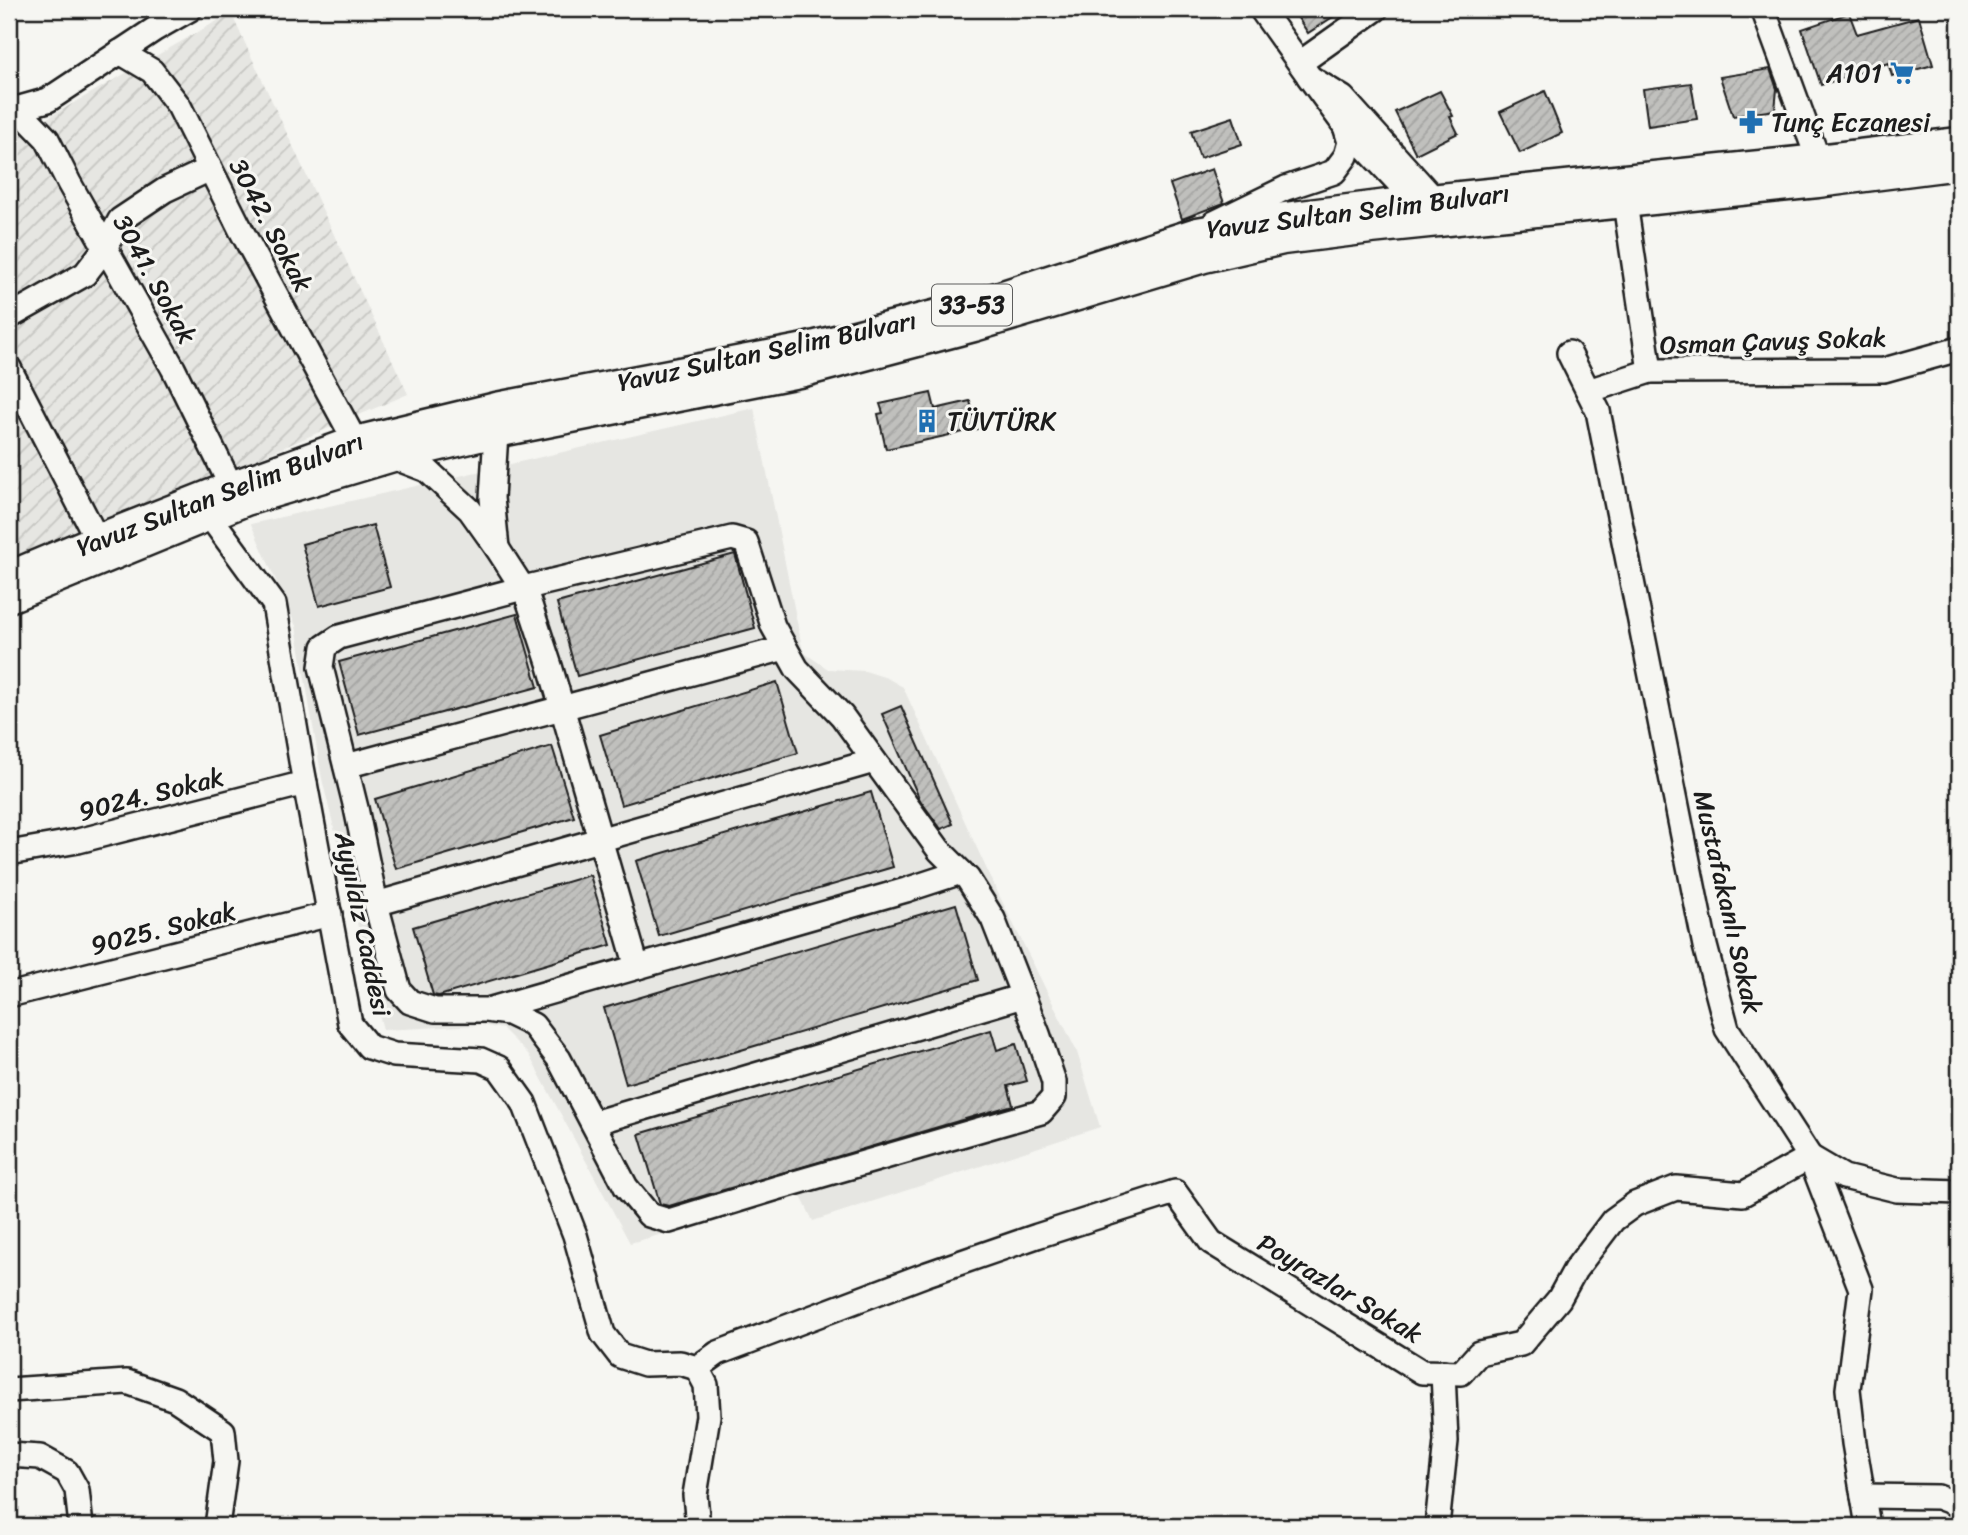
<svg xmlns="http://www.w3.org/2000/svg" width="1968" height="1535" viewBox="0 0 1968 1535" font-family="Sriracha,sans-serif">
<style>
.built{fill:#e6e6e2}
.industrial{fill:url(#industrial-furrows)}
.building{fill:url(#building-hatch);stroke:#1c1c1c;stroke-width:2}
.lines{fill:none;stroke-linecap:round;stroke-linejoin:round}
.minor-casing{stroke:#1c1c1c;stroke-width:28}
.major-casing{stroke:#1c1c1c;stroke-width:33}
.minor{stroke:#f6f6f2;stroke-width:23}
.major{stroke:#f6f6f2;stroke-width:28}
.labels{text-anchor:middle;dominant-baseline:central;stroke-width:6;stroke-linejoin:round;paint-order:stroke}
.shield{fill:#f6f6f2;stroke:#5d5d5c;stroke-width:2}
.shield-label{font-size:24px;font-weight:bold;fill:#1c1c1c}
.poi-label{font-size:26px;fill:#1c1c1c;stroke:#f6f6f2;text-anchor:start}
.street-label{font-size:26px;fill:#1c1c1c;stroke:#f6f6f2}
</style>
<defs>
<pattern id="industrial-furrows" width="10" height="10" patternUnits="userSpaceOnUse" patternTransform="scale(1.75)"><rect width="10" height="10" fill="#e6e6e2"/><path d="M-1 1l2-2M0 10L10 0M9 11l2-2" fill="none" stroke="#c5c5c1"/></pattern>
<pattern id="building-hatch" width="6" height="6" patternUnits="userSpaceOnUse" patternTransform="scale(1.75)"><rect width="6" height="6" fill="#c0c0bd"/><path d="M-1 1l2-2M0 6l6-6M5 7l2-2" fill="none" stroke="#a4a4a2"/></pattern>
</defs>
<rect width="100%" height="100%" fill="#f6f6f2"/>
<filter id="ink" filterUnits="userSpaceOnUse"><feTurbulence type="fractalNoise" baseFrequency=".0143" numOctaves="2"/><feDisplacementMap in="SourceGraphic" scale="14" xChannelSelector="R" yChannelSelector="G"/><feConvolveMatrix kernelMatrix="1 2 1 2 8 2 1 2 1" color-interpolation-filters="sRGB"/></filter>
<g filter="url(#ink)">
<path class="built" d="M754,408L803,652L828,669L865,671L887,678L903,687L993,883L1077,1052L1100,1127L813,1221L801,1196L630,1243L529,1055L503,1029L481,1025L383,1030L322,779L296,626L251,524Z"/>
<path class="industrial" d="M231,13L408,394L9,565V140Z"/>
<g class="building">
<path d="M1292,9H1345L1308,33Z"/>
<path d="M1849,13L1857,34L1919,17L1933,65L1892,76L1888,63L1821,85L1802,29Z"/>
<path d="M1770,69L1777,89L1775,110L1733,116L1720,77Z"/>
<path d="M1691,83L1697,119L1648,126L1643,89Z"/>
<path d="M1440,91L1453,116L1450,117L1458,133L1416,154L1395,112Z"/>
<path d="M1545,91L1562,133L1520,153L1500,112Z"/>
<path d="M1233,117L1242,144L1200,158L1191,131Z"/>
<path d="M1212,169L1224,203L1182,219L1170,184Z"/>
<path d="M931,393L935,409L970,401L977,429L886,449L878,414L883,413L880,404Z"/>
<path d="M373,525L390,587L319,606L302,544Z"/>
<path d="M735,554L755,628L577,676L557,603Z"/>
<path d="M517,614L538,687L359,735L339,662Z"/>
<path d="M777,682L798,753L621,805L600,735Z"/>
<path d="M901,706L953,824L941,829L920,800L882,714Z"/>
<path d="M552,746L574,817L396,869L375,799Z"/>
<path d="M871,792L893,867L659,936L636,861Z"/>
<path d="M590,875L611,945L439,996L433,995L413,927Z"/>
<path d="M956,904L978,980L626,1084L604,1008Z"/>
<path d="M991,1030L997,1050L1016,1044L1027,1081L1008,1086L1013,1105L669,1206L660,1204L639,1134Z"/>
</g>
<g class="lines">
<g class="minor-casing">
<g id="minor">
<path d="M1261,9L1308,75"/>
<path d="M1763,9L1818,159"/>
<path d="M120,52L152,71L179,106L241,230L355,441"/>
<path d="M1300,63L1376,9"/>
<path d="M17,108L47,139L69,183L173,368L231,486"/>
<path d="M9,111L48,100L155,29L190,9"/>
<path d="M1411,201L1399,183L1345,126L1309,77L1343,98L1434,199"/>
<path d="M1625,203L1650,371"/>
<path d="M1214,223L1286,188L1334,172L1346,156L1350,142L1345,126"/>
<path d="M9,317L85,274L105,248L120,220L165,190L210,169"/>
<path d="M1569,353L1598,411L1705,946L1727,1029L1810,1157L1861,1289L1848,1389L1854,1443L1868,1526"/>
<path d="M9,368L97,539"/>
<path d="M1588,391L1650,371L1884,370L1959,349"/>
<path d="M393,457L427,470L470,510L497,548L492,498L496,433"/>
<path d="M209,515L274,604L302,767L350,1024L369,1047L394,1055L481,1060L499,1068L524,1103L575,1235L603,1334L620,1356L645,1364L680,1363L697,1368"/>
<path d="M732,538L746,542L773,626L797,669L842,716L939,850L968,879L993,919L1038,1034L1054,1082V1097L1041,1112L777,1188L669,1221L649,1215L626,1187L559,1059L533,1025L508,1013L486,1010H435L410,1002L399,990L376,904L356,808L321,667L324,647L339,637L523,588Z"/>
<path d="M497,548L526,593L550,666L637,967"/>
<path d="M346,766L785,648"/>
<path d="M9,853L78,841L305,783"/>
<path d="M376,904L874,761"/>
<path d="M9,995L330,914"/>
<path d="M491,1009L906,890L961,872"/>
<path d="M593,1123L1023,996"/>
<path d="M697,1368L718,1353L927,1274L1037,1236L1175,1192L1211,1242L1422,1372L1461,1373L1479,1353L1521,1344L1559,1299L1575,1270L1613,1220L1635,1204L1676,1188L1743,1194L1810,1157L1844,1177L1897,1190L1959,1192"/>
<path d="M697,1368L706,1385L708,1416L695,1495L698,1526"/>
<path d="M9,1390L127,1382L175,1399L223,1431L226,1461L217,1526"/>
<path d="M9,1455L40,1457L67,1472L77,1490L81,1526"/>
<path d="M1863,1496L1938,1497L1959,1505"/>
<path d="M1437,1526L1446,1441L1443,1372"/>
</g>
</g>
<g class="major-casing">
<g id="major">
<path d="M9,576L97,539L231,486L355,441L496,407L800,349L969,306L1197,232L1278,218L1411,201L1818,159L1959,142"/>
<path d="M9,598L246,501L393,457L496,433L804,372L974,327L1204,258L1283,240L1371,229L1818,183L1959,165"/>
</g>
</g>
<use href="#minor" class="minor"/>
<use href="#major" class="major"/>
</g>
</g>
<defs>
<g id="supermarket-bare" transform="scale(1.89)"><path d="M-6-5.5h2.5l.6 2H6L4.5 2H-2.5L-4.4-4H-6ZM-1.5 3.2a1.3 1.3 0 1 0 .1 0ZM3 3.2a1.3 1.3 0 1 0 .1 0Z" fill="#1f6fb2" stroke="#f6f6f2" stroke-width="2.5" paint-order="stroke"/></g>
<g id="pharmacy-bare" transform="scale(1.89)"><path d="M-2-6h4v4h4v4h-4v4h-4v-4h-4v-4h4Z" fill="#1f6fb2" stroke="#f6f6f2" stroke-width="2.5" paint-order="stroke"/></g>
<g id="building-bare" transform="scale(1.89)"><path d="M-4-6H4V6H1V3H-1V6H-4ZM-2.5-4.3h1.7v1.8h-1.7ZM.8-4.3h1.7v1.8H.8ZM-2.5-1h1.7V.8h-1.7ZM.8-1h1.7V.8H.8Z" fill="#1f6fb2" stroke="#f6f6f2" stroke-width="2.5" paint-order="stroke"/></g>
</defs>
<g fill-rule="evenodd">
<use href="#supermarket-bare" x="1902" y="73"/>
<use href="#pharmacy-bare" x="1751" y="122"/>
<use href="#building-bare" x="927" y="421"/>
</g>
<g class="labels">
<rect class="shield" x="932" y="284.5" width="80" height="41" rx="5"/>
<g class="shield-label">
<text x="972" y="305">33-53</text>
</g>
<g class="poi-label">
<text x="1882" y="73" text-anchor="end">A101</text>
<text x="1771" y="122">Tunç Eczanesi</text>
<text x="947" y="421">TÜVTÜRK</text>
</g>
<g class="street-label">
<text transform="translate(1358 211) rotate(-7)">Yavuz Sultan Selim Bulvarı</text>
<text transform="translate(271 225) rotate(62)">3042. Sokak</text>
<text transform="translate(155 279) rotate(61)">3041. Sokak</text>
<text transform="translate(1773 341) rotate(-2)">Osman Çavuş Sokak</text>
<text transform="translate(767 351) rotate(-12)">Yavuz Sultan Selim Bulvarı</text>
<text transform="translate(220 494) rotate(-21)">Yavuz Sultan Selim Bulvarı</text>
<text transform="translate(151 794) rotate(-14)">9024. Sokak</text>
<text transform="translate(1728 902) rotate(77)">Mustafakanlı Sokak</text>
<text transform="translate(363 924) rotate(78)">Ayyıldız Caddesi</text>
<text transform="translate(163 928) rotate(-14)">9025. Sokak</text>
<text transform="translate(1340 1288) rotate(31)">Poyrazlar Sokak</text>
</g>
</g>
<rect width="1968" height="1535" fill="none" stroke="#f6f6f2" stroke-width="35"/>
<rect x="18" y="18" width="1933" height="1500" fill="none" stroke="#1c1c1c" stroke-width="2.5" filter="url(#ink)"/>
</svg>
